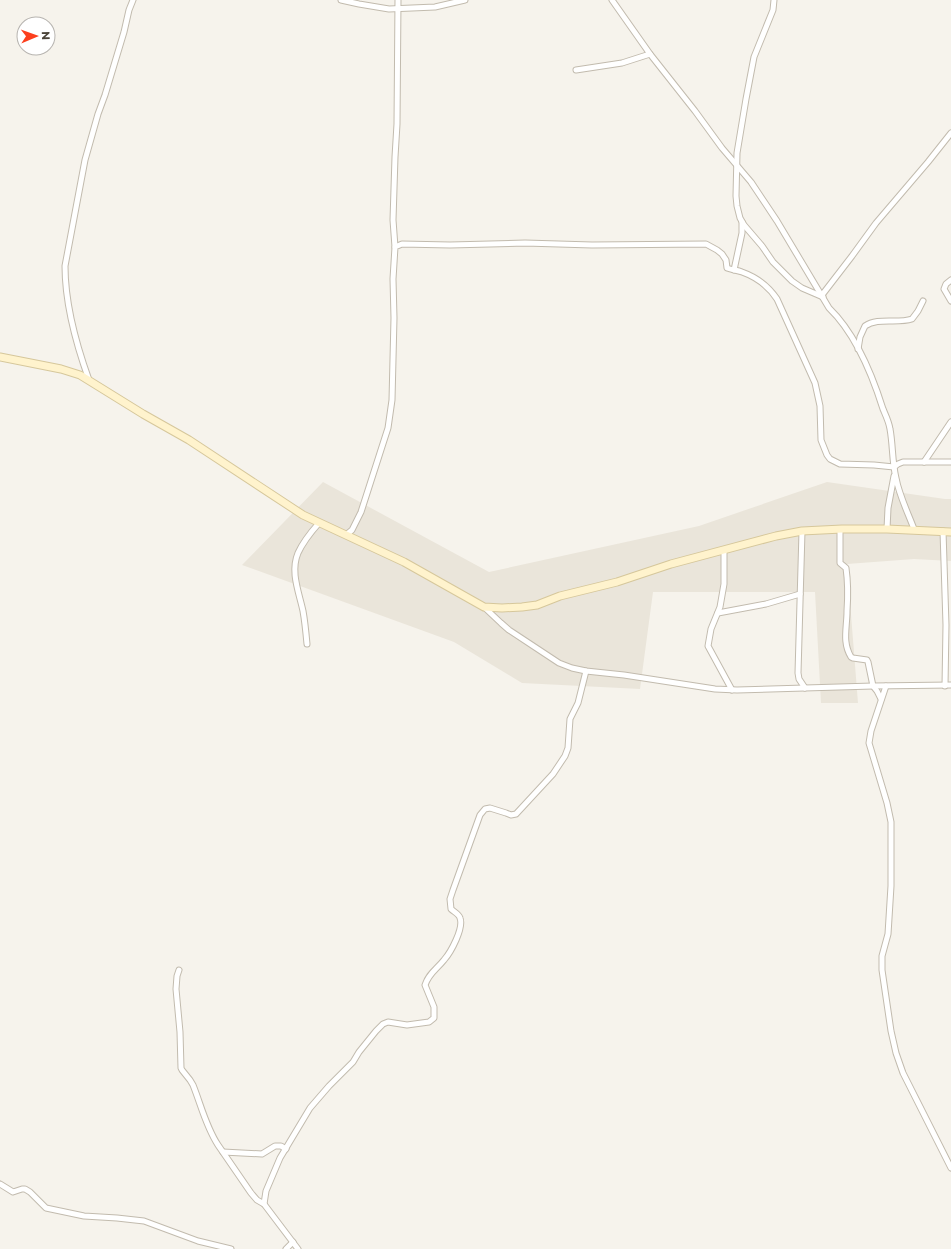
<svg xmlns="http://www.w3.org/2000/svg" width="951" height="1249" viewBox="0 0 951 1249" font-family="Montserrat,sans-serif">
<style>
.residential{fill:#eae5da}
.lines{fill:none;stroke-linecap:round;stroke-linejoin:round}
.street-casing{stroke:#c2bbae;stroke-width:7}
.secondary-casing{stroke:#d6c79b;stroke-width:9}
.street{stroke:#fff;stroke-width:5}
.secondary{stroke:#fff3cd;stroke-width:7}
</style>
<rect width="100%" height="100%" fill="#f6f3ec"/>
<path class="residential" d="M323,482L489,572L699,526L827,482L945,499H951V561L914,559L847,564L858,703H821L815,592H653L640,689L522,683L454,642L242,565Z"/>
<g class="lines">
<g class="street-casing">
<g id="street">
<path d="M341,0L359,4L389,9L435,7L465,0"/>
<path d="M612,0L650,54L695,111L722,148L751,182L777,221L829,308C856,334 872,374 883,409C886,416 889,422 890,429C893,445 892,462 896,478C899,495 908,513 914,529"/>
<path d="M774,0L773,10L754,57L746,99L737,153L736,196L737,206L740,218L744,225L762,246L773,262L792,281L802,288L823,297"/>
<path d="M576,70L622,63L650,54"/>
<path d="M395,247L393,220L395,157L397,124L398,0"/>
<path d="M734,270L742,233V222"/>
<path d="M951,280L946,284L944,289L951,301"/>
<path d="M822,295L852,256L876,223L928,162L951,133"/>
<path d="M858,349L860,337L865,326C878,317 897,324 912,319L918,311L923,301"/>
<path d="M89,380C76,344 65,305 65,266L85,160L98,114L105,95L124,32L129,10L133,0"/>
<path d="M924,462L951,422"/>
<path d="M840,529V563L846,568C848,582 848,597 847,611C847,628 842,642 851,657L853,658L867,660L868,662L873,686L877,691L881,699"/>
<path d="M887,529L888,508L894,476"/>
<path d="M802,531L798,673L799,679L805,688"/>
<path d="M943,531L946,625L945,686"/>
<path d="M346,535L352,530L361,512L388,428L392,400L394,318L393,279L395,247L402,244L450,245L525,243L592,245L706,244L717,250L722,254L726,260L727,268C732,270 737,270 742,272C756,277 769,287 777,299L815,383L820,406L821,440L827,455L830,459L840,464L874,465L894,467L898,464L903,462H951"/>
<path d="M724,551V584L720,607L711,629L708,646L732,690"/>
<path d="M484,607L501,623L509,630L559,663L572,668L586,671L624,675L715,689L737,690L873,686L951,685"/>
<path d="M718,613L766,604L800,594"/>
<path d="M307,644C306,633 305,622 303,611C299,592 290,572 298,553C303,542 311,532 319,523"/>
<path d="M886,686L871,731L869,743L887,803L891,822V886L888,934L882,956V970L891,1031L896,1053L903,1073L951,1168"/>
<path d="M179,970L177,976L176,989L180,1032L181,1068L182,1070L190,1080L193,1085C201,1105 206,1127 218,1145L251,1193L257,1200L264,1204L298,1249"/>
<path d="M223,1152L262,1154L275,1146H281L286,1149"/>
<path d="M0,1184L13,1192L22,1189H25L30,1192L46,1208L84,1216L117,1218L144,1221L198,1241L231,1249"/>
<path d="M264,1204L266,1191L280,1158L310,1108L329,1086L353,1062L359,1052L376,1031L383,1024L388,1022L407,1025L429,1022L434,1018V1007L425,985C429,973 436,970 444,960C451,952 464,928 460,918C459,914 454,912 451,909L450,899L453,890L480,815L485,809L490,808L506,813L511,815L516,814L553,774L565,756L568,748L570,719L578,703L586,671"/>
<path d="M286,1249L293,1242"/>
</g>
</g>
<g class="secondary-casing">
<path id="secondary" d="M0,357L61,369L80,375L143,414L189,440L303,515L404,562L484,607L502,608L522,607L537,605L560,596L617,582L671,564L776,536L802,531L842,529H887L951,532"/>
</g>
<use href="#street" class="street"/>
<use href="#secondary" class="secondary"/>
</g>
<g transform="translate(36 36) rotate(88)"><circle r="19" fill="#ffffff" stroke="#b7b4b0"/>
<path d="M0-3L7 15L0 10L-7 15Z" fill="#fc3f1d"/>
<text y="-6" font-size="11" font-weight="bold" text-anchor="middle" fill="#4b4439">N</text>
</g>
</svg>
